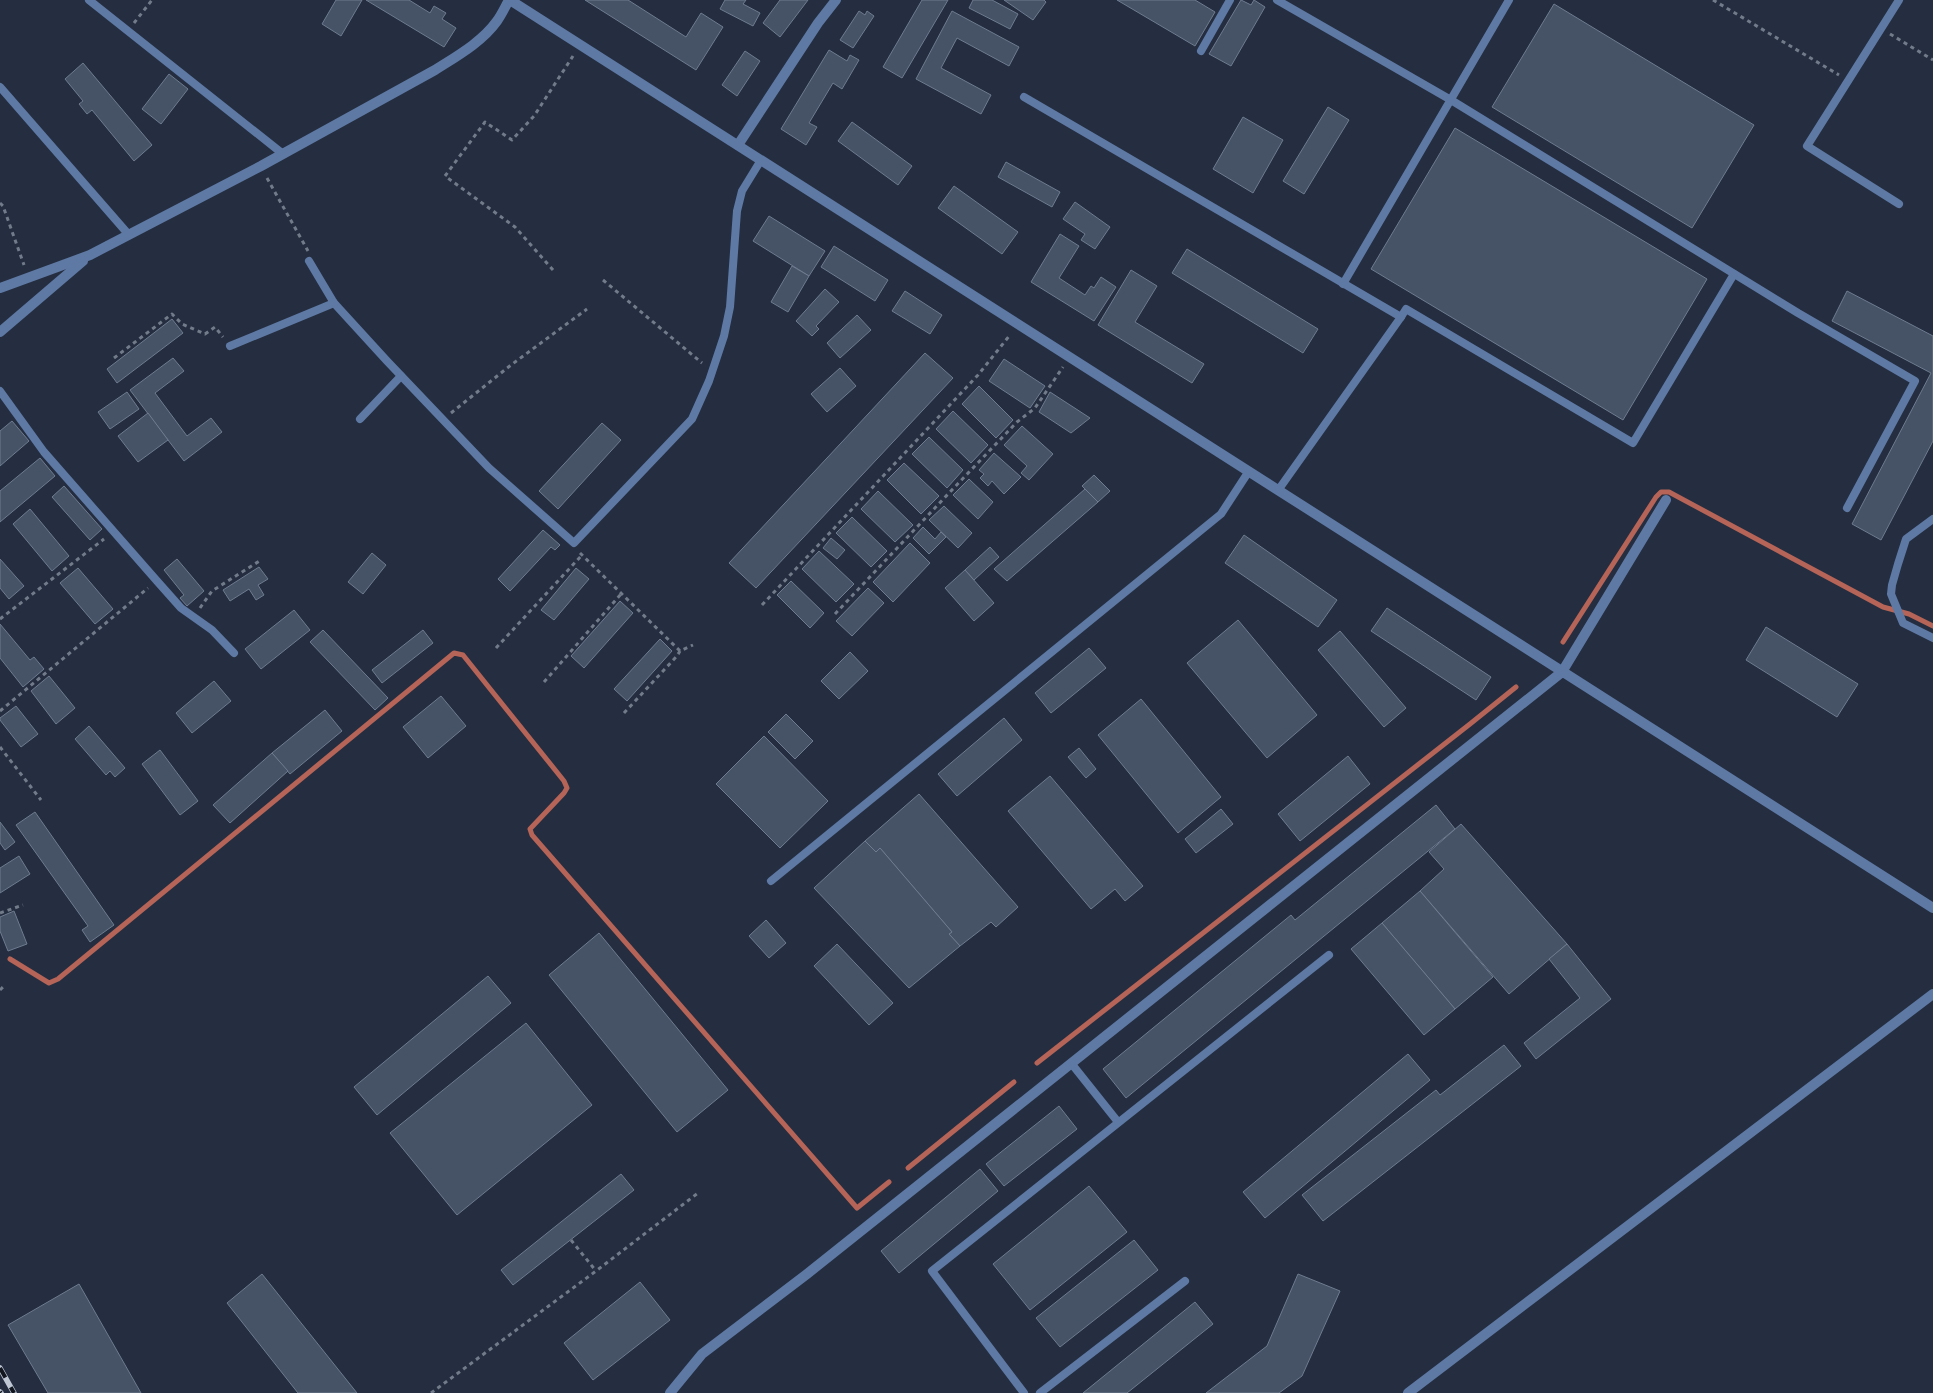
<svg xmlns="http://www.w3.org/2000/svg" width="1933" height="1393" viewBox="0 0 1933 1393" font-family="'DM Sans',sans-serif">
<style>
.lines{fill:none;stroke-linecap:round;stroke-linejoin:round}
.stream{stroke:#b56457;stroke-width:5}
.building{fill:#465265;stroke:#6e7b90}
.path{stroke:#727b8a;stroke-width:3;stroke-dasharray:4 4;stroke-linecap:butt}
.service{stroke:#5f79a5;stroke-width:8}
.minor{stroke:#5f79a5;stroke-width:10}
.tertiary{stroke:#5f79a5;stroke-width:10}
.rail-casing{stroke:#bfc6d4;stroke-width:5.5}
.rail{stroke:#12161e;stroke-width:4;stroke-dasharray:11;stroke-linecap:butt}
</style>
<rect width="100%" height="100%" fill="#242e40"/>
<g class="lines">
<g class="stream">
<path d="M1563,642L1656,497L1661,492H1669L1883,607L1909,614L1933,626"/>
<path d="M10,959L49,983L58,979L454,653L463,655L564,781L567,788L564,793L530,829L532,835L857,1208L889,1182"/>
<path d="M1037,1063L1470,724L1516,687"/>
<path d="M908,1168L1014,1082"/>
</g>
</g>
<g class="building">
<path d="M336,0H362L341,36L322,24Z"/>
<path d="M366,0H409L430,13L434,6L446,13L442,19L456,28L444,47Z"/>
<path d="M585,0H628L686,37L701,13L723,27L696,70Z"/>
<path d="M725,0H746L743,4L760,13L753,26L720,9Z"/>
<path d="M780,0H808L780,37L763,23Z"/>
<path d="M922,0H948L902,78L883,67Z"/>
<path d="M973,0H992L1018,14L1010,29L969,8Z"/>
<path d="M1004,0H1044L1046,2L1033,20Z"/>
<path d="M1117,0H1195L1215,12L1195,46Z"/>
<path d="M1241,0L1251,5L1254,0L1265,7L1231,66L1209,54Z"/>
<path d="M1554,4L1754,125L1692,228L1492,107Z"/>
<path d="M859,11L865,15L867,11L874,16L853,48L840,40Z"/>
<path d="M952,11L1019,47L1009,66L957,38L941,68L991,95L981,114L916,79Z"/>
<path d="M829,50L847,61L850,55L859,60L842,89L833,83L809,123L817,127L806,145L781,129Z"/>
<path d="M745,51L760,61L737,96L722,85Z"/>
<path d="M83,63L152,145L134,161L92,110L87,114L79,104L83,101L65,79Z"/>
<path d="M169,74L188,89L161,124L142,109Z"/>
<path d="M1328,107L1349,120L1304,194L1283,181Z"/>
<path d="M1243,117L1283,140L1253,193L1213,169Z"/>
<path d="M852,122L912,166L898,185L838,141Z"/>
<path d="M1455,128L1707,279L1623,420L1371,269Z"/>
<path d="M1006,162L1060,192L1052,207L998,177Z"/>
<path d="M954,186L1018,232L1002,254L938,208Z"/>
<path d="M1075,202L1110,227L1095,249L1081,240L1085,234L1063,219Z"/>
<path d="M769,216L825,251L809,276L753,241Z"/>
<path d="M1060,234L1079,246L1059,278L1085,295L1091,286L1094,288L1101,277L1116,287L1094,321L1031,282Z"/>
<path d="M834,246L888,280L875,301L821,267Z"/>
<path d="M1187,249L1318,329L1303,353L1172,273Z"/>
<path d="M792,266L809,276L788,312L771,302Z"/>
<path d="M1131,270L1157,286L1135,322L1204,364L1192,383L1098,325Z"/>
<path d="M825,289L839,302L816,326L819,329L812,336L796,321Z"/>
<path d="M905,291L942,315L930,334L892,311Z"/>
<path d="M1847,291L1933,336V441L1881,540L1852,524L1931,373L1832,321Z"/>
<path d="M857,315L871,330L840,358L827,343Z"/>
<path d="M172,319L183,333L117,383L107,369Z"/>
<path d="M925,353L953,378L756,588L729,563Z"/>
<path d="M173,358L184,371L155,393L187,436L211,418L222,432L184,461L130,390Z"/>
<path d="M1004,359L1045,386L1030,408L989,381Z"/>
<path d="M840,368L856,386L827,412L811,394Z"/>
<path d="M979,386L1013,420L996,438L962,404Z"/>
<path d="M127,392L139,409L110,429L98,412Z"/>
<path d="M1050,392L1090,418L1071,433L1039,412Z"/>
<path d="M953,411L988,445L971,463L936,429Z"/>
<path d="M148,413L168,440L138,462L118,436Z"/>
<path d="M12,421L29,441L0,466V431Z"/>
<path d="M602,423L621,440L558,509L539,491Z"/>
<path d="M1022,426L1053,454L1029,480L1021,473L1027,466L1004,445Z"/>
<path d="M929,437L963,470L947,488L912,454Z"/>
<path d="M994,453L1021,477L1004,494L992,481L988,486L980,478L984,474L979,470Z"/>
<path d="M40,458L55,476L0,522V491Z"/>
<path d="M904,463L939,496L921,514L887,480Z"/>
<path d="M1094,475L1110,491L1098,502L1082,486Z"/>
<path d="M969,479L993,502L978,519L953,495Z"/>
<path d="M64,486L102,529L90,540L52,497Z"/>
<path d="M1085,489L1098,502L1007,581L994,569Z"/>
<path d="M878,491L913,525L895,542L861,509Z"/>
<path d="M944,506L972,533L958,548L929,520Z"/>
<path d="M30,509L69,556L52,571L13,524Z"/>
<path d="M852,517L887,551L871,567L836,533Z"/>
<path d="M923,527L935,539L941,532L946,537L929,554L913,538Z"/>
<path d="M543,530L560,545L555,550L551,547L510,591L498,579Z"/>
<path d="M1244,535L1337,600L1318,627L1225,563Z"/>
<path d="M831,538L845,550L837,559L823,548Z"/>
<path d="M910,543L930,563L893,602L873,582Z"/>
<path d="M990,547L999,557L974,580L965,570Z"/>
<path d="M819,551L854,584L836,602L802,569Z"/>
<path d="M372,553L386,565L363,594L348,582Z"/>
<path d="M0,559L24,586L9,599L0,588Z"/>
<path d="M177,559L204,591L187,606L180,598L184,595L164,570Z"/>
<path d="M259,567L268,579L258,585L264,595L256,600L249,589L230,601L223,590Z"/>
<path d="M78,568L113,609L95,624L60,583Z"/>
<path d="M576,568L589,579L554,620L541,610Z"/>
<path d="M965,570L994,603L974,621L945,588Z"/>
<path d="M791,581L824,613L810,628L777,595Z"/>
<path d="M868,588L884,603L852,636L836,621Z"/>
<path d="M620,601L633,613L584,668L571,656Z"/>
<path d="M1387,608L1491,677L1476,700L1371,631Z"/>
<path d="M294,610L310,630L261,669L245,649Z"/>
<path d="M1238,620L1317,715L1267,758L1187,663Z"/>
<path d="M0,624L30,660L34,657L44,669L23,687L0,658Z"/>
<path d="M1766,627L1858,684L1837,717L1746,660Z"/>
<path d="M323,630L388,698L375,710L310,642Z"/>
<path d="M423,630L433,643L382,683L372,670Z"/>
<path d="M1340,631L1406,708L1384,727L1318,650Z"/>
<path d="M660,639L672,651L627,701L614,689Z"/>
<path d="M1089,648L1106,668L1051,713L1035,693Z"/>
<path d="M850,652L868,671L839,699L821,681Z"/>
<path d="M49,676L75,708L56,724L31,691Z"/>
<path d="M214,681L231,701L192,733L176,713Z"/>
<path d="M441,696L466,726L428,758L403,727Z"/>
<path d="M1141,699L1221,797L1178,833L1098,735Z"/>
<path d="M16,706L38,734L21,747L0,720V718Z"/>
<path d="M325,710L342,731L290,774L272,753Z"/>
<path d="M786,714L813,741L795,759L768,732Z"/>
<path d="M1004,718L1022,740L957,796L938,774Z"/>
<path d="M89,726L125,768L115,777L110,771L106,775L75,739Z"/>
<path d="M764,736L828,801L780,848L716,784Z"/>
<path d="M1079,748L1096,769L1086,778L1068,757Z"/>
<path d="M160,750L198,801L180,815L142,764Z"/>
<path d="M272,753L288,771L230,823L213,805Z"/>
<path d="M1348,756L1370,784L1300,841L1278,814Z"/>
<path d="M1050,776L1143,886L1125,901L1115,889L1091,909L1008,811Z"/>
<path d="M919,794L1018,907L996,927L991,922L960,946L949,934L952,932L880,848L876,852L865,841Z"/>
<path d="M1436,805L1455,829L1126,1098L1103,1069L1291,915L1295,920Z"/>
<path d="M1221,809L1233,824L1196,853L1185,839Z"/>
<path d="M35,812L114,925L90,942L82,930L88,926L16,825Z"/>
<path d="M0,822L15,842L5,850L0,843Z"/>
<path d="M1461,824L1567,944L1509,994L1420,891L1444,869L1429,852Z"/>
<path d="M865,841L876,852L880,848L952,932L949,934L960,946L909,988L814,888Z"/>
<path d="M19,856L30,874L0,893V868Z"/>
<path d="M1420,891L1493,977L1455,1009L1382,923Z"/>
<path d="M14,911L27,944L8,951L0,931V917Z"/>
<path d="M766,920L786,943L769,958L749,936Z"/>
<path d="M1382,923L1455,1009L1424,1035L1351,949Z"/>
<path d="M599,933L728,1090L677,1132L549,975Z"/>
<path d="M837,944L893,1003L869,1025L814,966Z"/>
<path d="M1567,944L1611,999L1536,1059L1524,1043L1580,998L1549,959Z"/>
<path d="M488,976L511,1003L377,1115L354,1087Z"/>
<path d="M526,1023L592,1105L457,1215L390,1133Z"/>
<path d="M1504,1045L1521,1066L1323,1221L1302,1195L1436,1090L1440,1095Z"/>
<path d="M1408,1054L1430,1080L1265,1218L1243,1192Z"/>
<path d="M1059,1106L1077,1129L1004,1186L986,1164Z"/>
<path d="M980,1169L998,1191L899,1273L881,1251Z"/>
<path d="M621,1174L634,1190L513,1285L501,1270Z"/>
<path d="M1089,1186L1127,1232L1030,1310L993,1264Z"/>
<path d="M1134,1240L1158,1270L1060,1347L1036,1318Z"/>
<path d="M262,1274L357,1393H298L227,1303Z"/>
<path d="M1298,1274L1340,1291L1302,1376L1279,1393H1206L1267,1346Z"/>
<path d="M640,1282L670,1320L593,1380L564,1343Z"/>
<path d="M79,1284L141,1393H48L8,1325Z"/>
<path d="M1195,1302L1213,1324L1127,1393H1083Z"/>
</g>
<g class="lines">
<g class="path">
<path d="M1713,0L1839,75"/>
<path d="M134,23L152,0"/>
<path d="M1890,34L1933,60"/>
<path d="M267,178L308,251"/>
<path d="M0,203L3,206L24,265"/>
<path d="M553,270L515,227L445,176L485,122L512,140L534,116L573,56"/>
<path d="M603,280L702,363"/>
<path d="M114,358L172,314L182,324L205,334L215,327L223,337"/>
<path d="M451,413L511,365L587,309"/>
<path d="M580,553L680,651L693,645"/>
<path d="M762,605L978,375L1010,335"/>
<path d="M200,608L212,591L261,560"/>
<path d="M835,614L949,493L1017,422L1035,408L1063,367"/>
<path d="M0,619L104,539"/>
<path d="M496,648L582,555"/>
<path d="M544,682L621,594"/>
<path d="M0,711L148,588"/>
<path d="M624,713L677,656L680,651"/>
<path d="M0,747L41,800"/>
<path d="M0,913L23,905"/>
<path d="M0,990L4,986"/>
<path d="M571,1240L596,1271"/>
<path d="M431,1393L596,1271L698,1193"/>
</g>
<g class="service">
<path d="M89,0L283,154"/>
<path d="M1277,0L1451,100L1798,313L1915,381L1847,508"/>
<path d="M1899,0L1807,146L1899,204"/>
<path d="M1201,51L1230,0"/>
<path d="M0,87L129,235"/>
<path d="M1024,97L1401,317"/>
<path d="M309,261L334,303L387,361L489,468L574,543L692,419L709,381L724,336L730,307L737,211L742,191L761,160"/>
<path d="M1343,284L1509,0"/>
<path d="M230,346L334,303"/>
<path d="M0,391L44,452L157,581L181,608L212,630L234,653"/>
<path d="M360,419L401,376"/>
<path d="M1279,489L1401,317L1406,309L1633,443L1734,274"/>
<path d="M1933,519L1906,539L1898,564L1892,585L1891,594L1903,623L1933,638"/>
<path d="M771,881L1221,514L1249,471"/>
<path d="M1071,1063L1118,1122"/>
<path d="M1024,1393L932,1271L1329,955"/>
<path d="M1040,1393L1185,1281"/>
</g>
<g class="minor">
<path d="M738,145L818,23L836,0"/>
<path d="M0,288L90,255L261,166L435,70C457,56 482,42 497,21C502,14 505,7 509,0"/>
<path d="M0,332L83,261"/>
<path d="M670,1393L702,1354L807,1274L1562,672L1666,500"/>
<path d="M1408,1393L1933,994"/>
</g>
<path class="tertiary" d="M510,0L1933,908"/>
<g class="rail-casing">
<g id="rail">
<path d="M0,1368L14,1393"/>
<path d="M0,1392L1,1393"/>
</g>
</g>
<use href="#rail" class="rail"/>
</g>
</svg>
